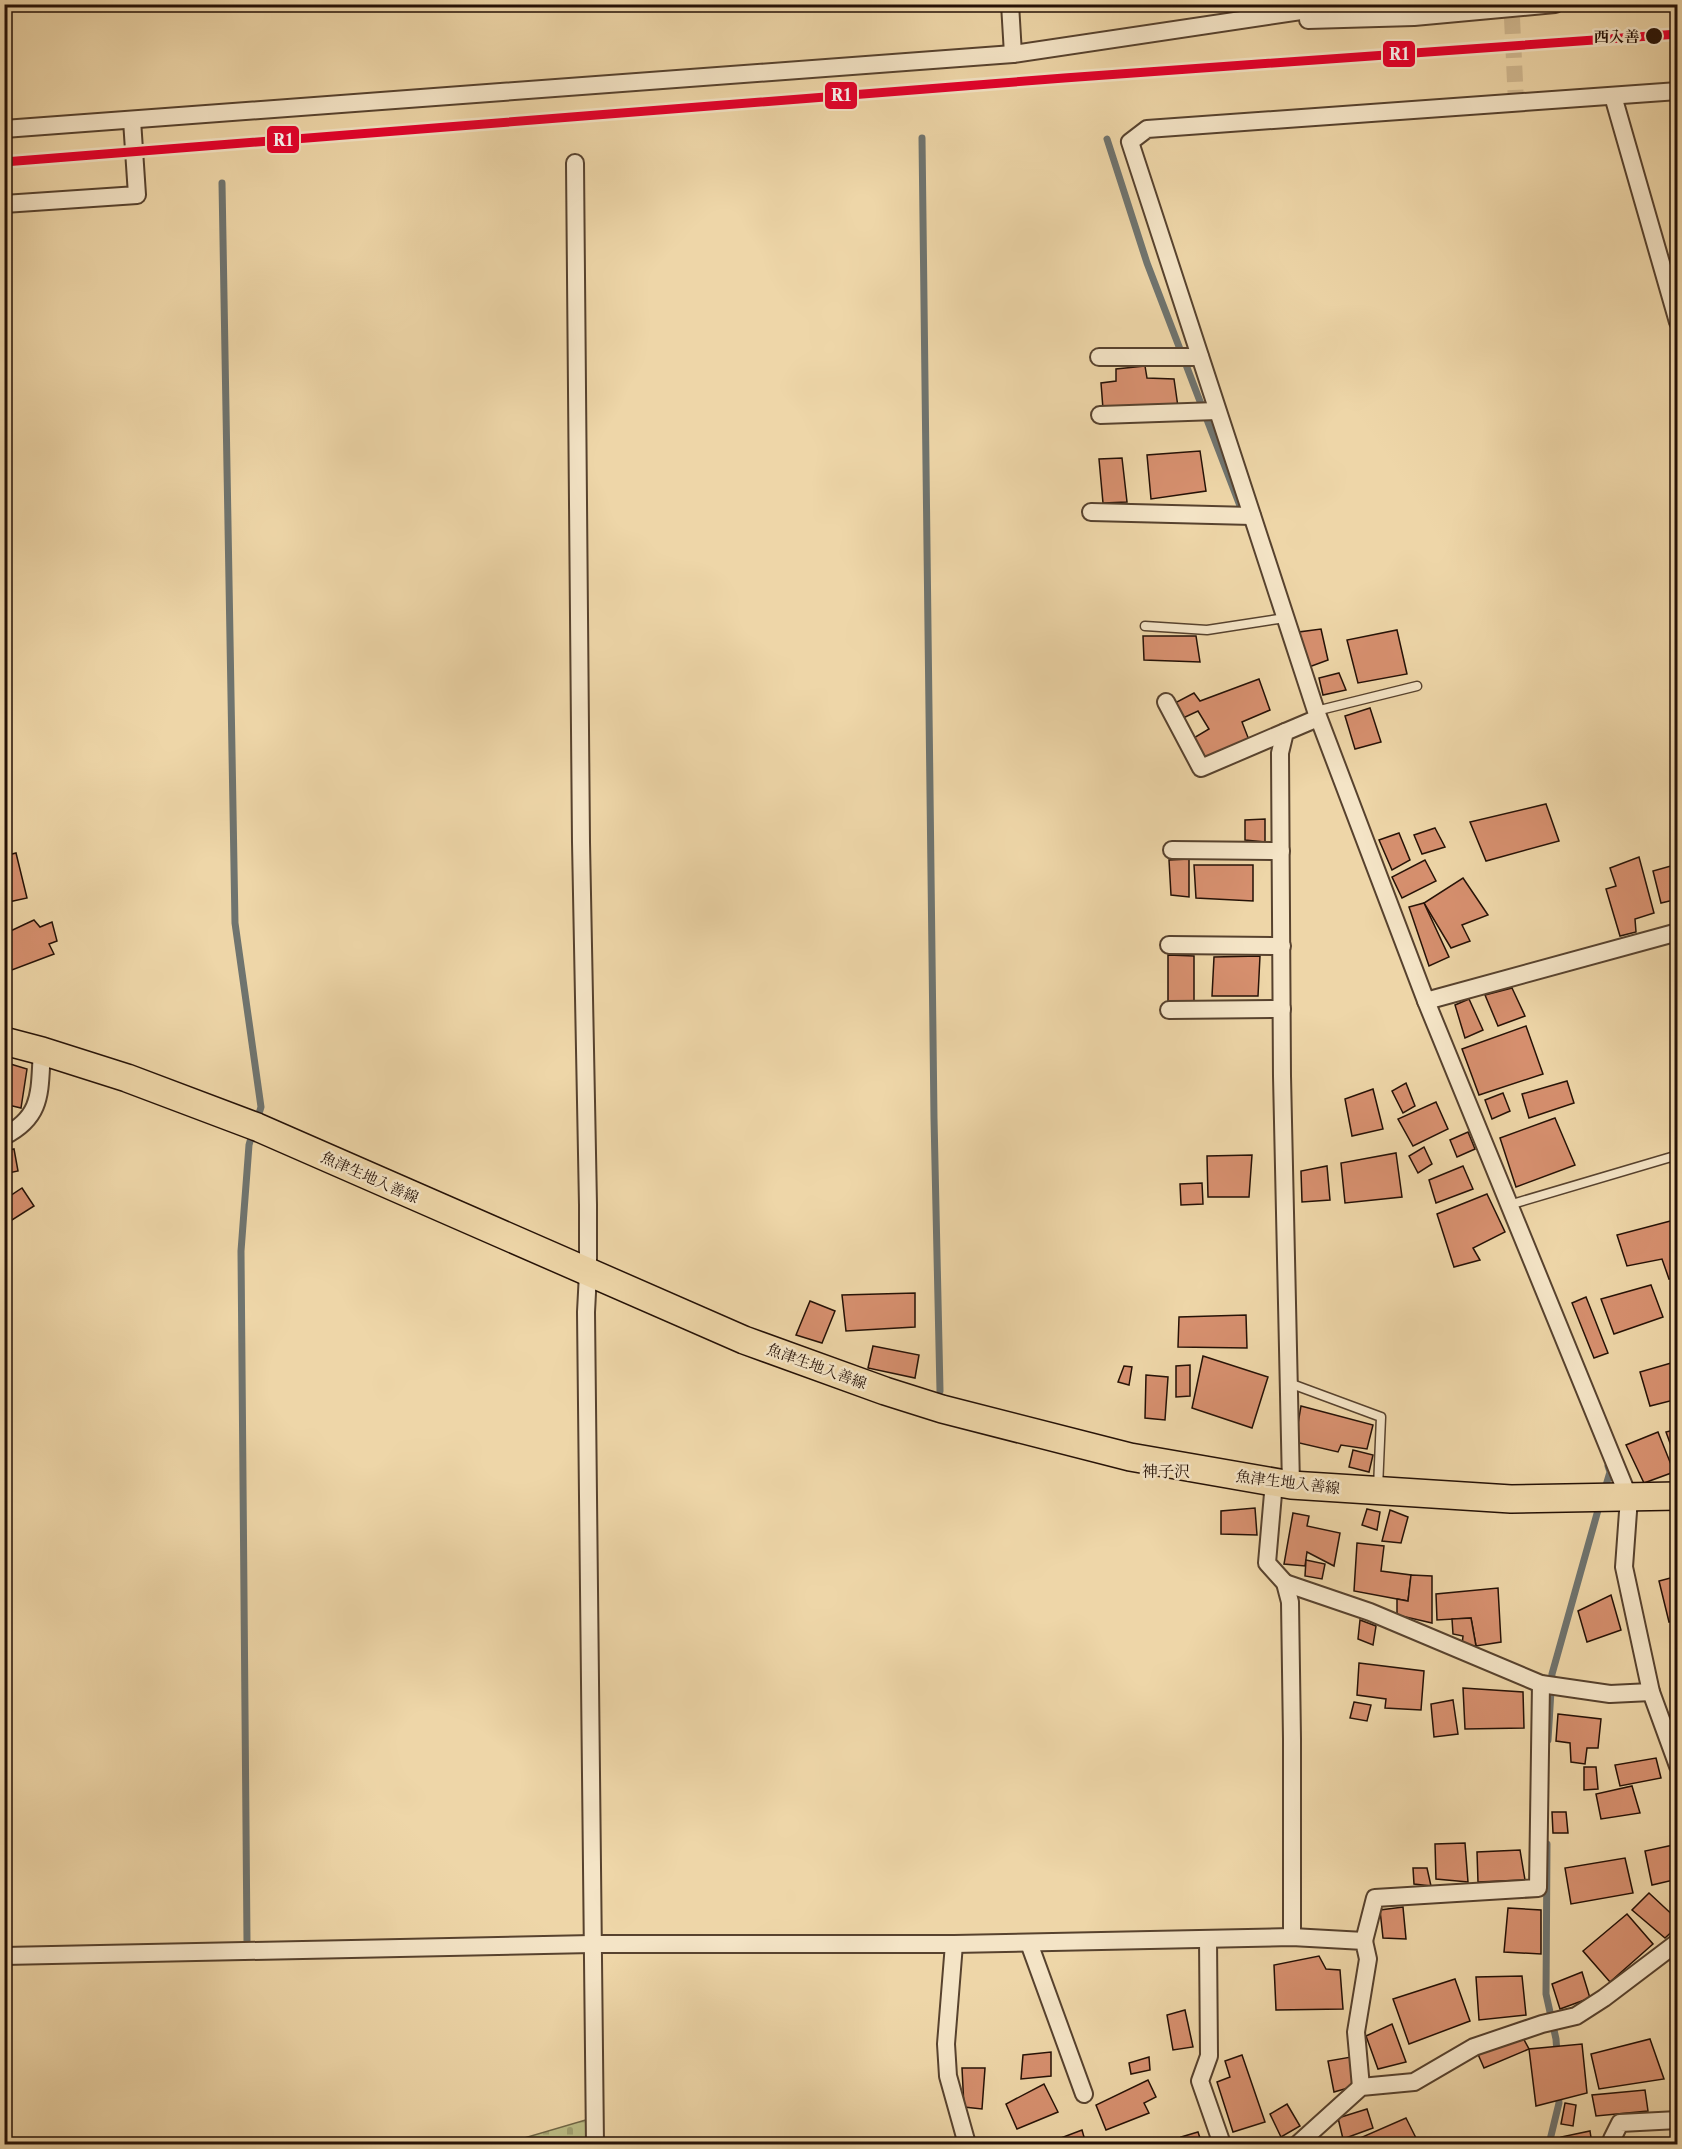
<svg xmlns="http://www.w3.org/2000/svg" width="1682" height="2149" viewBox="0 0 1682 2149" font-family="'Libre Caslon Text','Noto Serif JP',serif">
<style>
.cemetery{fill:url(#cemetery-stones);stroke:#706746;stroke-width:1.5}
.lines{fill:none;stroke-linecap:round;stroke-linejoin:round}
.stream{stroke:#6f746f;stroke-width:7}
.building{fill:#d7906f;stroke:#251106;stroke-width:1.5}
.minor-tunnel{stroke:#d0b890;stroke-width:16;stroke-dasharray:16 8;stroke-linecap:butt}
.service-casing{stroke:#57422e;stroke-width:11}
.minor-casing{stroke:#57422e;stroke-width:20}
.primary-casing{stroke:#251106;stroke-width:30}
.service{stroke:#f4e4c6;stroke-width:8}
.minor{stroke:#f4e4c6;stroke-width:16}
.primary{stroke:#eed6a8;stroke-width:27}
.rail-1-casing{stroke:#f4e4c6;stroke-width:14}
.rail-1{stroke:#e4002b;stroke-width:9}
.stop-dot{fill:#251106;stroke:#f4e4c6;stroke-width:2}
.labels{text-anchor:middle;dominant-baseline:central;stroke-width:5;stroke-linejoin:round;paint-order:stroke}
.stop-label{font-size:15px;font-weight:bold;fill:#251106;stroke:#f4e4c6;text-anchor:end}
.street-label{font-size:15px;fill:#251106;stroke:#f4e4c6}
.neighbourhood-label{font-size:16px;fill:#251106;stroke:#f4e4c6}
.line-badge{stroke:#f4e4c6;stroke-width:2}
.badge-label{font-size:16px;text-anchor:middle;font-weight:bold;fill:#fff}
</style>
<defs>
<pattern id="cemetery-stones" width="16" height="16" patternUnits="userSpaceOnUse" patternTransform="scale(1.5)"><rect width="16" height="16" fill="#bcbd85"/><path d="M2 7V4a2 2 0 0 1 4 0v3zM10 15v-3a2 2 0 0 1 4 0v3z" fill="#a1a171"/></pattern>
</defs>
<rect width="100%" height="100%" fill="#eed6a8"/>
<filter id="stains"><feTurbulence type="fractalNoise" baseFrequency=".00333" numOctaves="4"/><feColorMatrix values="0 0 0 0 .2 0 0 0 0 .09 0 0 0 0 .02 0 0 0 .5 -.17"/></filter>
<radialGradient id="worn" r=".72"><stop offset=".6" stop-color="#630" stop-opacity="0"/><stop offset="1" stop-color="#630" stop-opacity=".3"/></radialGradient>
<path class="cemetery" d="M589,2119V2144H504Z"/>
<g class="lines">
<g class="stream">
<path d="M922,138L934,1118L940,1391"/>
<path d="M1107,139L1147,263L1242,511"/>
<path d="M222,183L235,923L261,1107L257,1120"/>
<path d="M1604,1492L1610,1472L1608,1466"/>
<path d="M1548,1740L1552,1674L1600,1503"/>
<path d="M1547,1844L1546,1994L1556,2039L1557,2054"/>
<path d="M247,1941L241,1251L249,1145L253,1131"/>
<path d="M1549,2144L1559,2103L1558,2092"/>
</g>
</g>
<g class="building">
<path d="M1145,366L1147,378L1174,379L1178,407L1103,409L1101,383L1116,381V369Z"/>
<path d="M1200,451L1206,491L1151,499L1147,455Z"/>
<path d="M1122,458L1127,502L1103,503L1099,459Z"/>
<path d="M1321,629L1328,660L1309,667L1299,632Z"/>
<path d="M1397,630L1407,674L1358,683L1347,640Z"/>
<path d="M1143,636H1196L1200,662L1144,660Z"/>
<path d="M1339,673L1346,690L1323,695L1319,678Z"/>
<path d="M1259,679L1270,710L1242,722L1249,740L1202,761L1192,739L1209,729L1198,711L1181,719L1173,704L1194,693L1200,701Z"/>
<path d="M1370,708L1381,742L1355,749L1345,716Z"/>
<path d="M1546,804L1559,841L1486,861L1470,822Z"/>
<path d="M1265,819V842L1245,840V820Z"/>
<path d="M1435,828L1445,847L1422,854L1414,835Z"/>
<path d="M1399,833L1410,860L1392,870L1379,840Z"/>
<path d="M16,853L27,898L4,903V856Z"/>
<path d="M1639,857L1654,913L1635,919L1636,932L1620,936L1606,889L1616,886L1610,868Z"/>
<path d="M1189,859V897L1171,895L1169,860Z"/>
<path d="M1425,860L1436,881L1402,898L1392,877Z"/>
<path d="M1678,864V899L1661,903L1653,871Z"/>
<path d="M1194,865H1253V901L1196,898Z"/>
<path d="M1463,878L1488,915L1462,925L1470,941L1451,948L1424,903Z"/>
<path d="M1424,903L1449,957L1429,966L1409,907Z"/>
<path d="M34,920L40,927L52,922L57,941L49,944L54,954L4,973V934Z"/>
<path d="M1168,955L1194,956V1003L1168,1001Z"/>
<path d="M1260,956L1258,996H1212L1214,957Z"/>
<path d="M1512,988L1525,1016L1498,1026L1485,995Z"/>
<path d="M1469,999L1483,1030L1465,1038L1455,1005Z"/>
<path d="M1526,1026L1543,1074L1479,1095L1462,1049Z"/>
<path d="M4,1062L27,1069L21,1108L4,1104Z"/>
<path d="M1567,1081L1574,1103L1529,1118L1522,1094Z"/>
<path d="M1406,1083L1415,1106L1403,1113L1392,1091Z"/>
<path d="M1373,1089L1383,1129L1352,1136L1345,1099Z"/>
<path d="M1503,1093L1510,1111L1492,1119L1485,1100Z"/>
<path d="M1436,1102L1448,1129L1413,1146L1398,1119Z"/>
<path d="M1555,1118L1575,1165L1516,1187L1500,1138Z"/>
<path d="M1468,1132L1475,1149L1457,1157L1450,1140Z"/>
<path d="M1424,1147L1432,1164L1418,1173L1409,1156Z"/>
<path d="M14,1149L18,1171L8,1173L9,1189H4V1151Z"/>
<path d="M1396,1153L1402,1197L1345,1203L1341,1163Z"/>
<path d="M1252,1155L1249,1197H1208L1207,1156Z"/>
<path d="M1327,1166L1330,1200L1302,1202L1301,1171Z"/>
<path d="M1463,1166L1473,1189L1436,1203L1429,1180Z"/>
<path d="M1202,1183L1203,1204L1181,1205L1180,1184Z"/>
<path d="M22,1188L34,1206L12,1220L4,1210V1200Z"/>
<path d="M1487,1194L1505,1232L1473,1248L1480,1260L1454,1267L1437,1214Z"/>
<path d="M1678,1219V1277L1669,1279L1662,1259L1627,1266L1617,1235Z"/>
<path d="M1651,1285L1663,1317L1614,1334L1601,1299Z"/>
<path d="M915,1293V1327L846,1331L842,1295Z"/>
<path d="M1586,1297L1608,1353L1594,1358L1572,1303Z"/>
<path d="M810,1301L835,1311L822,1343L796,1335Z"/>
<path d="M1246,1315L1247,1348L1178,1347L1179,1317Z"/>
<path d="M873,1346L919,1355L915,1378L868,1368Z"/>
<path d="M1203,1356L1268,1377L1252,1428L1192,1408Z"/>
<path d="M1678,1361V1399L1650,1406L1640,1372Z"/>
<path d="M1190,1365V1396L1176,1397V1366Z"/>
<path d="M1124,1366L1132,1367L1129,1385L1118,1382Z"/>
<path d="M1146,1375L1168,1377L1165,1420L1145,1418Z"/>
<path d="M1301,1406L1373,1425L1367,1449L1341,1445L1338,1452L1295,1442Z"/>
<path d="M1678,1429V1465L1666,1432Z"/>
<path d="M1658,1432L1674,1472L1644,1483L1626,1445Z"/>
<path d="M1353,1450L1373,1455L1369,1472L1349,1467Z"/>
<path d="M1255,1508L1257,1535L1221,1534V1511Z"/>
<path d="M1367,1509L1380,1512L1377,1530L1362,1525Z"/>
<path d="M1390,1510L1408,1517L1401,1543L1382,1541Z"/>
<path d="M1293,1513L1309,1516L1307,1526L1340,1533L1334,1566L1307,1552L1305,1566L1284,1564Z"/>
<path d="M1357,1543L1384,1546L1381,1571L1411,1575L1408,1601L1354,1591Z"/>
<path d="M1306,1560L1325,1564L1322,1579L1305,1576Z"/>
<path d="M1411,1575L1432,1576V1623L1397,1615V1599L1408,1601Z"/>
<path d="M1678,1576V1619L1669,1622L1659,1581Z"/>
<path d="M1498,1588L1501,1642L1476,1646L1471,1618L1437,1620L1436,1594Z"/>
<path d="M1611,1595L1621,1630L1587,1642L1578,1611Z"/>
<path d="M1471,1618L1476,1646L1462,1645L1463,1636L1453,1634L1452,1619Z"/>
<path d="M1360,1620L1376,1626L1373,1645L1358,1639Z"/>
<path d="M1359,1663L1424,1671L1421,1710L1385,1708L1386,1699L1357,1695Z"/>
<path d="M1463,1688L1523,1692L1524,1728L1465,1729Z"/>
<path d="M1453,1700L1458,1734L1434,1737L1431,1704Z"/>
<path d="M1354,1702L1371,1705L1367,1721L1350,1718Z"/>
<path d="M1558,1714L1601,1719L1598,1748H1587L1585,1764L1571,1762L1570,1743L1556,1741Z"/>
<path d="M1656,1758L1661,1778L1620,1786L1615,1765Z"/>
<path d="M1584,1767H1596L1598,1789L1584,1790Z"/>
<path d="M1632,1786L1640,1813L1601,1819L1596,1794Z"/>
<path d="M1552,1812H1566L1568,1833H1553Z"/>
<path d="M1465,1843L1468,1882L1436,1879L1435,1844Z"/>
<path d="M1678,1844V1879L1652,1885L1645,1851Z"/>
<path d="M1520,1850L1525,1880L1478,1882L1477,1852Z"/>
<path d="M1625,1858L1633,1893L1571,1904L1565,1868Z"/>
<path d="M1413,1868H1427L1431,1886L1414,1884Z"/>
<path d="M1649,1893L1678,1920V1926L1665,1938L1632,1910Z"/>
<path d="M1403,1907L1406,1939L1383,1938L1380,1910Z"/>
<path d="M1508,1908L1541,1910V1954L1504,1952Z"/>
<path d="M1627,1914L1653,1944L1610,1982L1583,1951Z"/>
<path d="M1319,1956L1326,1969L1340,1970L1343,2009L1276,2010L1274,1965Z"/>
<path d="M1582,1972L1590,1998L1560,2009L1552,1984Z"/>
<path d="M1522,1976L1526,2015L1479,2020L1476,1977Z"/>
<path d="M1455,1979L1470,2021L1409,2044L1393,1999Z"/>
<path d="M1185,2010L1193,2047L1173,2050L1167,2015Z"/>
<path d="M1392,2024L1406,2062L1378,2069L1366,2036Z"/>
<path d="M1522,2036L1529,2049L1484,2068L1477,2052Z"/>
<path d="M1650,2039L1664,2079L1599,2089L1591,2054Z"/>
<path d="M1582,2044L1587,2093L1536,2106L1529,2049Z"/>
<path d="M1051,2052V2076L1021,2079L1023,2055Z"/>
<path d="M1242,2055L1265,2122L1233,2132L1217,2082L1230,2077L1225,2061Z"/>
<path d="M1149,2057L1150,2070L1131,2074L1129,2063Z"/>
<path d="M1351,2057L1355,2086L1334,2092L1328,2061Z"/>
<path d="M962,2068H985L982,2109L964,2107Z"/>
<path d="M1148,2080L1156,2097L1144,2103L1149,2113L1106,2130L1096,2105Z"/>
<path d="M1044,2084L1058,2112L1017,2129L1006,2104Z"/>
<path d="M1645,2090L1648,2111L1596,2116L1592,2095Z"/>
<path d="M1565,2103L1576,2105L1573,2126L1561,2124Z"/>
<path d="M1287,2104L1300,2126L1281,2137L1270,2114Z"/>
<path d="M1367,2109L1373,2128L1343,2139L1338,2118Z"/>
<path d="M1406,2118L1419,2144H1363L1360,2138Z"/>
<path d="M1082,2130L1086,2144H1045Z"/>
<path d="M1590,2131L1592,2144H1562L1561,2137Z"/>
<path d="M1198,2132L1202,2144H1184L1181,2137Z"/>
</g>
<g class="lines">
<path class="minor-tunnel" d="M1512,18L1516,103"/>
<g class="service-casing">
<g id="service">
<path d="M1145,626L1207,630L1285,618"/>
<path d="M1316,711L1417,686"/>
<path d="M1509,1205L1678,1155"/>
<path d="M1289,1383L1381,1417L1378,1488"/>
</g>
</g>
<g class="minor-casing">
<g id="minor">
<path d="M1010,4L1013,54"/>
<path d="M1308,20L1414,17L1555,4"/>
<path d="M1678,91L1147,129L1130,142L1316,711L1426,1001L1629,1498L1624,1567L1651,1692L1678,1766"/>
<path d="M1613,96L1678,322"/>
<path d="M4,129L1013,54L1348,4"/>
<path d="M575,163L581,842L588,1205V1273L586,1312L595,2144"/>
<path d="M4,204L137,195L132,120"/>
<path d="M1099,357H1200"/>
<path d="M1100,415L1217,411"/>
<path d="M1091,512L1252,516"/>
<path d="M1166,702L1201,768L1285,732"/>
<path d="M1172,850L1281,851"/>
<path d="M1169,945L1282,946"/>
<path d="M1426,1001L1678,932"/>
<path d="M1169,1010L1282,1009"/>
<path d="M4,1136C44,1116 39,1090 42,1051"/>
<path d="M1274,1482L1267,1563L1285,1583L1290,1602L1292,1739V1937"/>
<path d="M1291,1485L1282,1076L1280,753L1285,732L1318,718"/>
<path d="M1285,1583L1370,1612L1541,1684L1610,1694L1651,1692"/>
<path d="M1208,1939L1209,2056L1200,2081L1222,2144"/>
<path d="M1364,1941L1375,1898L1538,1888L1541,1684"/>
<path d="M1029,1943L1084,2094"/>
<path d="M954,1944L946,2044L948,2076L967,2144"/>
<path d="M4,1956L592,1944H954L1292,1937L1364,1941L1368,1959L1356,2032L1361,2087"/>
<path d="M1298,2144L1361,2087L1414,2082L1474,2047L1542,2024L1576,2016L1604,1998L1678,1942"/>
<path d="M1613,2144L1612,2139L1620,2123L1678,2120"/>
</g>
</g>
<g class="primary-casing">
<path id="primary" d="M4,1041L42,1051L127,1078L257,1127L744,1340L885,1391L942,1409L1130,1457L1291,1485L1511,1499L1678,1496"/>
</g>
<use href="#service" class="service"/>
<use href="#minor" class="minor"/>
<use href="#primary" class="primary"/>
<g class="rail-1-casing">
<path id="rail-1" d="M4,162L1064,78L1678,34"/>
</g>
<use href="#rail-1" class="rail-1"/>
</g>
<circle class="stop-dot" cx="1654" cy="36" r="9"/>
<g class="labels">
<g class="stop-label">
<text x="1639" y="36">西入善</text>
</g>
<g class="street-label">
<text transform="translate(370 1177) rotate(24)">魚津生地入善線</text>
<text transform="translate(817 1366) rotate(20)">魚津生地入善線</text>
<text transform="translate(1288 1482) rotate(7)">魚津生地入善線</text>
</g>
<g class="neighbourhood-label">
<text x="1166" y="1471">神子沢</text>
</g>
</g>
<g class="line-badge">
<rect x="1382" y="40" width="34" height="28" rx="6" fill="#e4002b"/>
<rect x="824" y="81" width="34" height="29" rx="6" fill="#e4002b"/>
<rect x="266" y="125" width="34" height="29" rx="6" fill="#e4002b"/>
</g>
<g class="badge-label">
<text x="1399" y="60">R1</text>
<text x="841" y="101">R1</text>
<text x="283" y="146">R1</text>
</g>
<rect width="1682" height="2149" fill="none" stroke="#eed6a8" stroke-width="24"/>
<rect x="6" y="6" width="1670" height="2137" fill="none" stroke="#251106" stroke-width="3"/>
<rect x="12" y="12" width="1658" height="2125" fill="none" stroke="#251106" stroke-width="1.5"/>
<rect width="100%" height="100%" filter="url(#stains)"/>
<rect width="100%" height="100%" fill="url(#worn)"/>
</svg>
